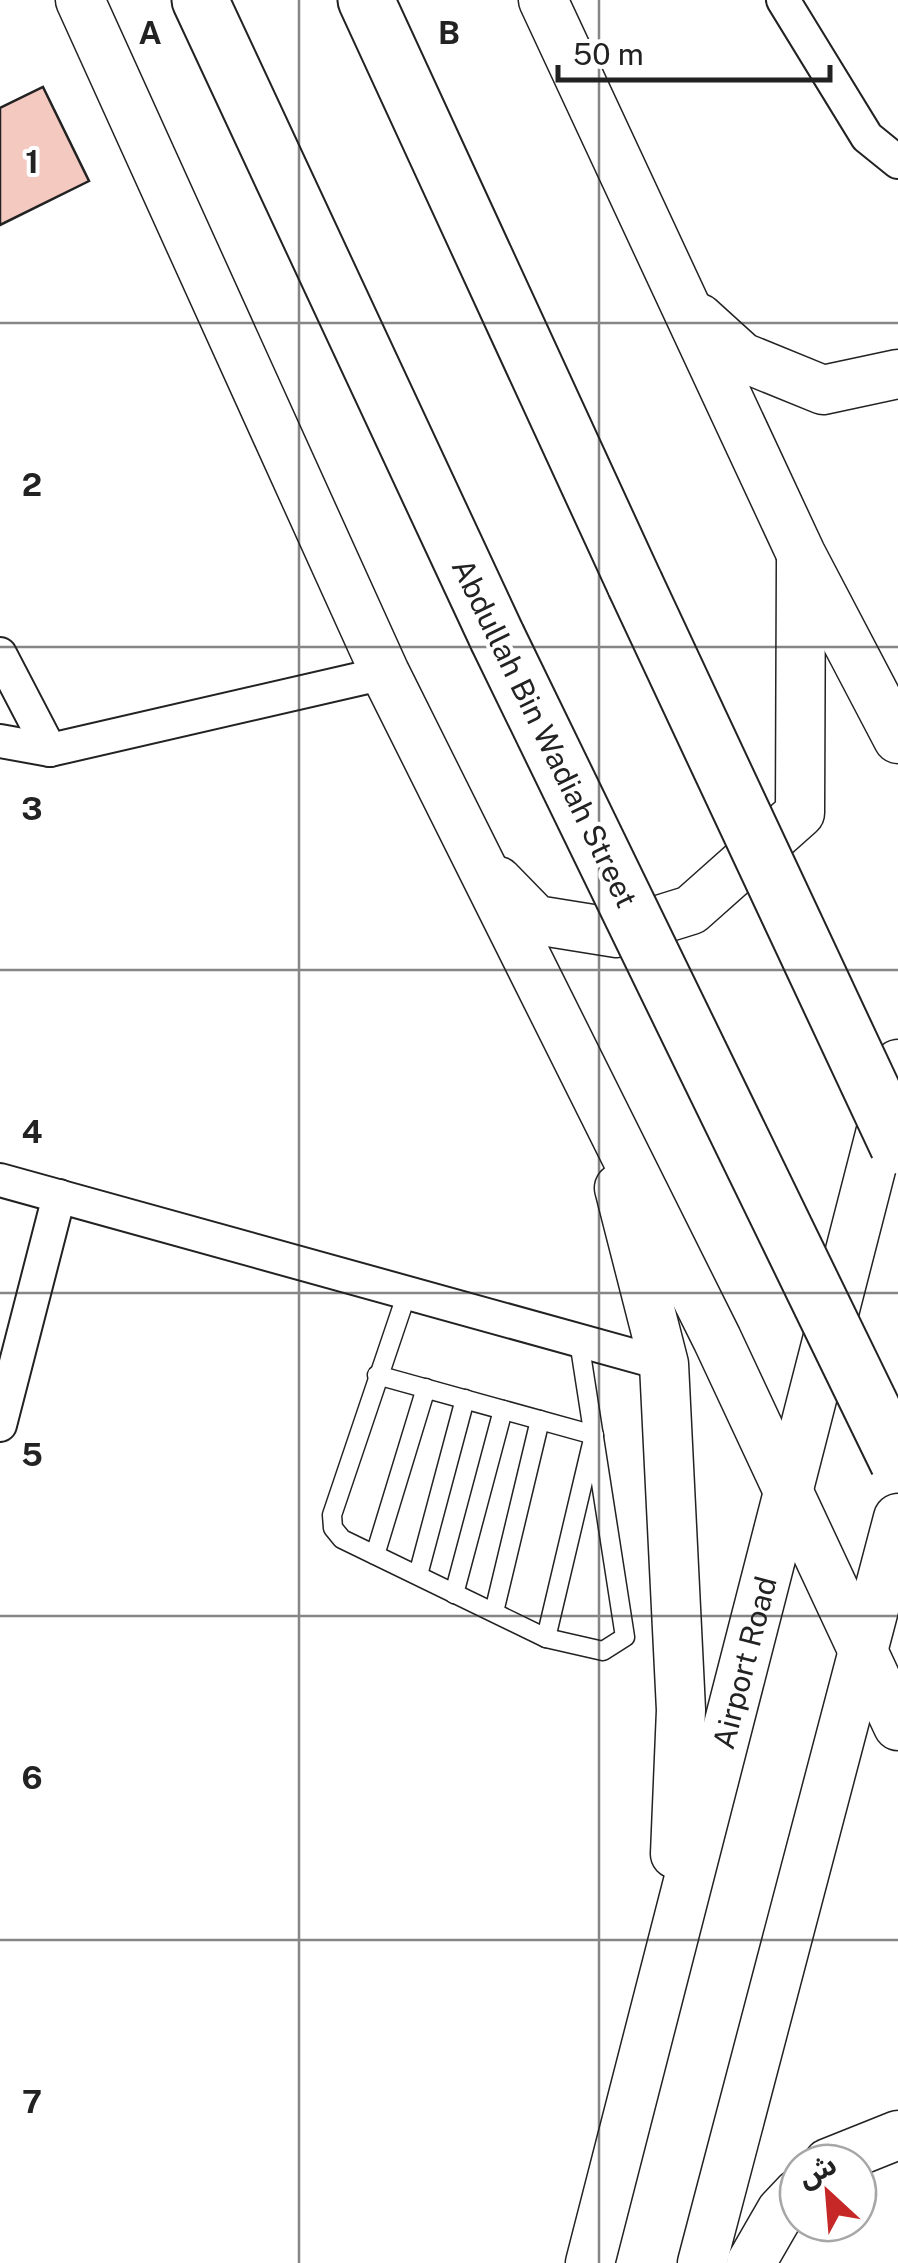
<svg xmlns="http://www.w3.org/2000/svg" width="898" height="2263" viewBox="0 0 898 2263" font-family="'Public Sans','Noto Sans Arabic',sans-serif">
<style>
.building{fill:#f3c9c0;stroke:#222;stroke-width:2.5}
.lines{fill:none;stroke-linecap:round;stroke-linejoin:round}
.lane-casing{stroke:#222;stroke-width:21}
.street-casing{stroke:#222;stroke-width:36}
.secondary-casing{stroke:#222;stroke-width:51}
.highway-casing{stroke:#222;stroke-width:59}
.lane{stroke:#fff;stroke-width:18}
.street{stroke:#fff;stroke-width:32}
.secondary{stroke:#fff;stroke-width:48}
.highway{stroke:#fff;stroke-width:55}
.highway-bridge-casing{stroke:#222;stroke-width:59;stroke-linecap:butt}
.highway-bridge{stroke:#fff;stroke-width:55}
.grid{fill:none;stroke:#222;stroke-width:2.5;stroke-opacity:0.55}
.labels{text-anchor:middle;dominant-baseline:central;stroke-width:8;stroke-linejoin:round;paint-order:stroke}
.street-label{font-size:30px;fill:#222;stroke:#fff}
.grid-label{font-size:32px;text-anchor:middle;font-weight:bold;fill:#222;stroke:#fff;stroke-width:8;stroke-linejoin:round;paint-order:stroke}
</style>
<rect width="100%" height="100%" fill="#fff"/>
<path class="building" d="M43,87L89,181L0,225V108Z"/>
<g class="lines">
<g class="lane-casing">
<g id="lane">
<path d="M407,1293L332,1515L333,1528L342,1539L546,1638L603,1651L625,1637L579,1341"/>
<path d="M377,1375L594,1435L546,1638"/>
<path d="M375,1555L426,1388"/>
<path d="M418,1575L465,1399"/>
<path d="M454,1594L503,1410"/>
<path d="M494,1612L540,1420"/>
</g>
</g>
<g class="street-casing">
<g id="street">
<path d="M783,0L867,137L898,162"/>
<path d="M0,654L50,750"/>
<path d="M0,741L50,750L385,673"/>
<path d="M0,1180L664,1364"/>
<path d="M0,1425L59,1196"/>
</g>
</g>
<g class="secondary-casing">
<g id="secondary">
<path d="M80,0L385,673L717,1339L898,1726"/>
<path d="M543,0L801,554L898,739"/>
<path d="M699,318L742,357L823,390L898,374"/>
<path d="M498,881L536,920L617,933L691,910L800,813L801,560"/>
<path d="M619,1188L664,1364L681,1710L675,1854"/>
<path d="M828,2163L898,2135"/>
<path id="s1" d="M590,2263L898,1064"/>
<path d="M702,2263L898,1518"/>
<path d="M751,2263L781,2211L798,2193"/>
</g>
</g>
<g class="highway-casing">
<g id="highway">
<path d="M200,0L497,637"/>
<path d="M366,0L635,584"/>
</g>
</g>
<use href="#lane" class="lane"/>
<use href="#street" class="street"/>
<use href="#secondary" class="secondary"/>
<use href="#highway" class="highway"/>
<g class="highway-bridge-casing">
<g id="highway-bridge">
<path d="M635,584L898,1146"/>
<path d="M497,637L898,1462"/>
</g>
</g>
<use href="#highway-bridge" class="highway-bridge"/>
</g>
<path class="grid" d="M299,0V2263M599,0V2263M0,323H898M0,647H898M0,970H898M0,1293H898M0,1616H898M0,1940H898"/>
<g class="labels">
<g class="street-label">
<text transform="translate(545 733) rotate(64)">Abdullah Bin Wadiah Street</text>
<text stroke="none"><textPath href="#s1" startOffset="620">Airport Road</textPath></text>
</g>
</g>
<g class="grid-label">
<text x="150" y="44">A</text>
<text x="449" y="44">B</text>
<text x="32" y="173">1</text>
<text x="32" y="496">2</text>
<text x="32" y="820">3</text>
<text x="32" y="1143">4</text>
<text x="32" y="1466">5</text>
<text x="32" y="1789">6</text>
<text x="32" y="2113">7</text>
</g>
<g transform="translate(828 2193) rotate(334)"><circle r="48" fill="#ffffff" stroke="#a7a7a7" stroke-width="2.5"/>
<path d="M0-8L18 38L0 25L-18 38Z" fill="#c62828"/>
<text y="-15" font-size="28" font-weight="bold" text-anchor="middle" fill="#222222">ش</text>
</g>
<path d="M558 65v15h272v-15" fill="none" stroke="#222222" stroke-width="5"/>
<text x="573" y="65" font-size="30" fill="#222222" stroke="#ffffff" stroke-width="8" paint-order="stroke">50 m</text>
</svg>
